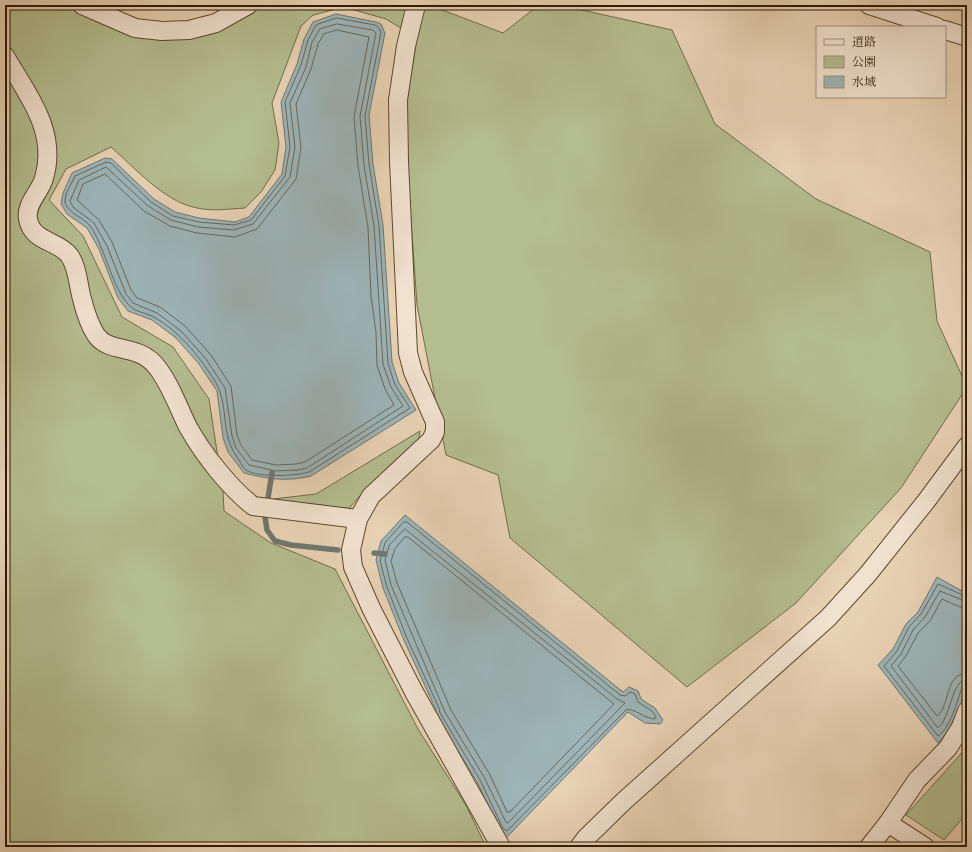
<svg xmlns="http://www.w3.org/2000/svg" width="972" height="852" viewBox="0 0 972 852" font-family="'Libre Caslon Text','Noto Serif JP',serif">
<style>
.green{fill:#b4bd90;stroke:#706c49}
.water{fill:#9db5b9;stroke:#707770}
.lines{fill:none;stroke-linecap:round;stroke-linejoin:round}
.shore{stroke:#64685e;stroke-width:1}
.stream{stroke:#707770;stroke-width:5.5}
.minor-casing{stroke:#5b482f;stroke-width:20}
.minor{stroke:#f1e2cf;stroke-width:18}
</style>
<rect width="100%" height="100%" fill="#e9d3b5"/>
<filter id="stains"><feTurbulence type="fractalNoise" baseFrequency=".005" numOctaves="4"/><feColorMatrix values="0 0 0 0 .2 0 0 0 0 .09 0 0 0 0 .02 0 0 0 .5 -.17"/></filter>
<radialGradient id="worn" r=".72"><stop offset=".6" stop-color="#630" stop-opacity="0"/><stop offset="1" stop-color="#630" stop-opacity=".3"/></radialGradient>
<g class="green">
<path d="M5,5H72L141,34L201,36L266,5H429L503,33L539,5H559L672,30L715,124L816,199L930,252L937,321L967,387L901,488L796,603L687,687L510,538L498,475L446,455L417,305L408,177L406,107L417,38L386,19L344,7L313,15L301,26L272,103L279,143L275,170L261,192L245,208C228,209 210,212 193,207C163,200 134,167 111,147L66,169L49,200L83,236L122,317L173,347L209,399L223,491L224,511L271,543L335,569L418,729L467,807L486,847H5Z"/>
<path d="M420,431L418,443L399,463L359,497L344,514L272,505L273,499L316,494Z"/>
<path d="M967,747V813L944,840L906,815Z"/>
</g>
<g class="water">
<path d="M336,14L376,22L381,24L385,33L369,115L373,164L383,225L392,362L399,383L416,410L311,476C288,482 267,479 244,473L228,452L223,438L217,391L199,364L176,338L152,320L128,311L118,298L99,249L87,228L67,214L61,204L63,193L72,173L105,158L112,159L154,199L175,212L199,218L235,222L249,217L282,174L286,147L281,102L297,64L304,39L313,22Z"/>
<path d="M405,515L623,692L629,687L638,691L641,699L655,708L663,720L660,724L645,723L628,712L505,839L477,782L435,713L436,710L403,638L383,588L376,560L381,541Z"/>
<path d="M937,577L967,594V682L961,704L947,733L938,743L878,665L893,649L906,624L918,612Z"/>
</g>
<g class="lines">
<g class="shore">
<path d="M337,18L375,25L379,28L381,32L365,116L369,164L379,226L388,363L395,385L410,408L309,472C295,476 259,478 246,470C243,468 241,463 239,460C218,433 231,404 213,378C198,355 179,331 154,317C147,313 135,312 130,306C112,289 106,250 91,227C84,217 70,215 65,203L66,194L75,176L106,162L111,163L151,202L173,216L199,222L234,225L251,220L285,176L290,147L285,102L301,65L308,40L316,25Z"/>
<path d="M337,24L373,30L376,33L360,116L364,165L374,226L383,364L391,387L403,406L307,468L297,470L276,471L249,465L236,448L232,436L225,388L206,359L181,331L157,313L133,303L126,294L107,246L94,223L73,207L70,201L79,180L106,167L148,206L171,220L198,227L234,230L253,224L290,177L295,147L290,103L306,67L312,42L320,29Z"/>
<path d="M337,30L369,37L354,117L358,166L368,227L371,296L376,332L377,365L385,389L394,405L305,462L296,464L276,465L252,460L241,445L237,435L231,386L211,355L185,326L160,307L137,298L131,290L112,242L99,220L77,200L83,184L105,174L144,211L170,226L197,233L235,237L257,229L296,179L301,147L296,104L311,69L318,44L324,34Z"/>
<path d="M404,522H407L620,695L625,696L630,692L635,694L638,702L652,711L656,717L655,719C645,719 633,707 626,710L507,831L503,828L480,780L440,713L439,708L406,636L387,587L380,561L385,543Z"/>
<path d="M405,529L617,699L625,703L508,823L506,822L484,777L445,712L391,585L385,560L389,546Z"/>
<path d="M405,537H408L614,704L510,812H507L490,775L451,710L397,583L391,561L395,549Z"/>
<path d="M967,597L938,584L921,614L909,627L897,651L884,666L938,736C950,729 958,699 962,687L967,684"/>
<path d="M967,602L940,591L925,617L913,630L901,654L891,666L938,728C951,718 951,680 967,679"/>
<path d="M967,608L960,607L942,599L930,621L918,633L906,656L898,666L937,716C951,705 944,674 967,673"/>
</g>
<g class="stream">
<path d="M272,473L265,517L267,530L275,541L291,545L338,550"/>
<path d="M374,553L385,554"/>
</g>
<g class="minor-casing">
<g id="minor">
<path d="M82,5L135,28L162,31L189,30L216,23L248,5"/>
<path d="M416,5L406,46L398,100L399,162L408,353L413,372L435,422V432L431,440L371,496L358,519L351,550L353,567L371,608L414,692L501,847"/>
<path d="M869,5L937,27"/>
<path d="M945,30L967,37"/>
<path d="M5,56C27,94 58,131 44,178C41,191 25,204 28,219C32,242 57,240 69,255C78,267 78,285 82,299C85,311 89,324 96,335C109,354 137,343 156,366C170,383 178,407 188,427C203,454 229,487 253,506L358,519"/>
<path d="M888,823L925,847"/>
<path d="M579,847L586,838L624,801L828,618L868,574L927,500L967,446"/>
<path d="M869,847L888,823L917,780L948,748L961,727L967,711"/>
</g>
</g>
<use href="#minor" class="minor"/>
</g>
<rect width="972" height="852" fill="none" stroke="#e9d3b5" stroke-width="20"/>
<rect x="6" y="6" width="960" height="840" fill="none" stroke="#2c1a02" stroke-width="2"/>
<rect x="10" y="10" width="952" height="832" fill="none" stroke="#2c1a02"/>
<rect x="816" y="26" width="130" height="72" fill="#f1e2cf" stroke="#a2927d"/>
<rect x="824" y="39" width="20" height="6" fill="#f1e2cf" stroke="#a2927d"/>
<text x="852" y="46" font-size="12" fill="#2c1a02">道路</text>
<rect x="824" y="56" width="20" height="12" fill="#b4bd90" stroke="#a2927d"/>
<text x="852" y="66" font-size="12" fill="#2c1a02">公園</text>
<rect x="824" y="76" width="20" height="12" fill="#9db5b9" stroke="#a2927d"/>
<text x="852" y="86" font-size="12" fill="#2c1a02">水域</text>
<rect width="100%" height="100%" filter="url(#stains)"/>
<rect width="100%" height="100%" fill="url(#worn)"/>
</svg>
